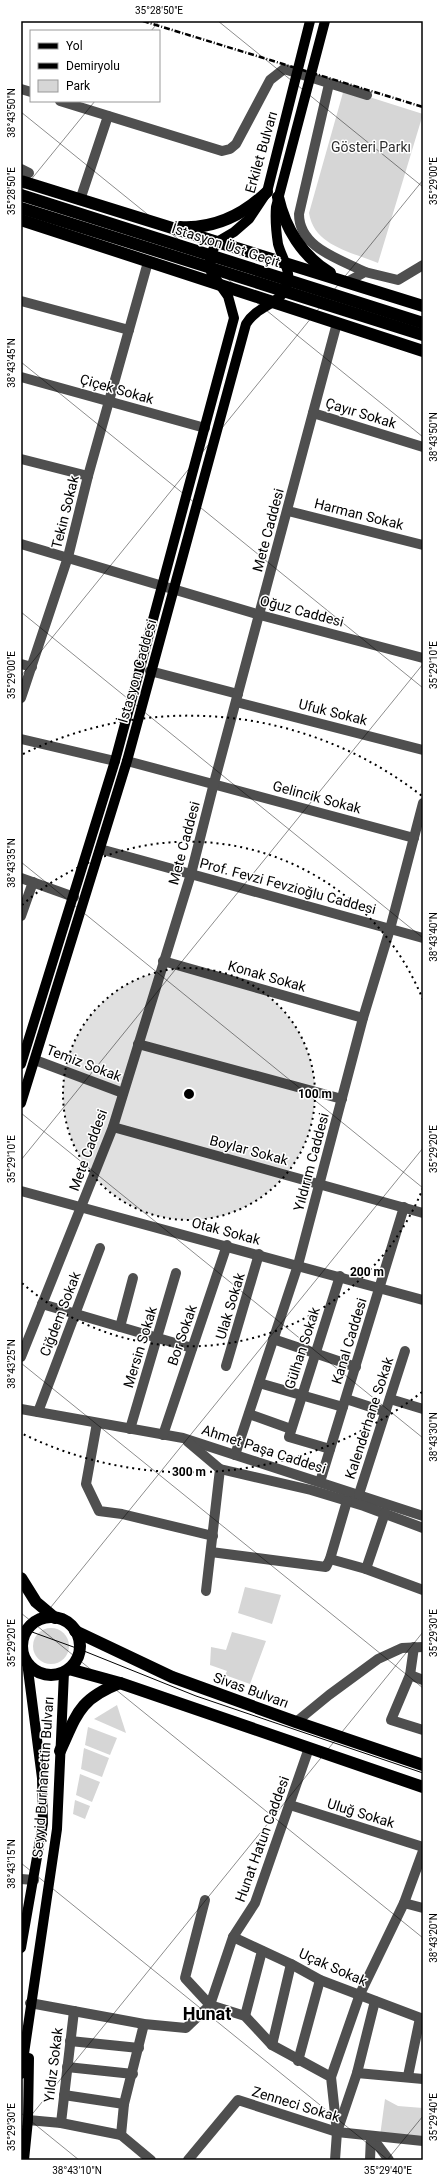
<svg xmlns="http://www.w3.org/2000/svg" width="444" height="2181" viewBox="0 0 444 2181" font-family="Roboto,sans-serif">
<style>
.green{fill:#d6d6d6}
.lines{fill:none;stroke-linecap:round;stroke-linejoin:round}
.minor{stroke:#4f4f4f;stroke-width:10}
.major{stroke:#000;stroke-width:10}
.highway{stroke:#000;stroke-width:12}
.tram{stroke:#000;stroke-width:1}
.rail{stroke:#000;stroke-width:2.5;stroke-dasharray:6 2 1 2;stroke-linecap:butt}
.ticks{fill:none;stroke:#000;stroke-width:1;stroke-opacity:0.45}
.ring{fill:none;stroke:#000;stroke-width:2;stroke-dasharray:2 4}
.labels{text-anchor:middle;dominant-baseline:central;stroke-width:3;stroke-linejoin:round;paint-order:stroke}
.park-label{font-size:14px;fill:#2d2d2d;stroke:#fff}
.street-label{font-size:14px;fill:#000;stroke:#fff}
.district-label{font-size:18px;font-weight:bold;fill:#000;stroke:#fff}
.centre{fill:#000;stroke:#fff;stroke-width:2}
.ring-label{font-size:12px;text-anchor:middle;font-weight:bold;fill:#000;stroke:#fff;stroke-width:3;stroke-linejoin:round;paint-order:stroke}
.neatline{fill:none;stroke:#000;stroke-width:1.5}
.ticks-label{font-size:10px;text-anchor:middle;fill:#000}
</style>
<rect width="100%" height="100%" fill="#fff"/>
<g class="green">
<path d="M344,89L423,114L378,263C352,252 314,246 309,213Z"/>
<path d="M245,1587L281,1595L272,1624L238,1613Z"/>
<circle cx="51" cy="1646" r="18"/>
<path d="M232,1632L266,1641L250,1684L225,1675L227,1671L210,1665L211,1647L226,1650Z"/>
<path d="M117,1705L126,1733L94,1719Z"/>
<path d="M88,1727L117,1738L110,1755L85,1745Z"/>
<path d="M84,1748L109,1758L102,1777L81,1769Z"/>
<path d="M80,1774L100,1782L92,1802L76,1795Z"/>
<path d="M75,1800L90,1806L85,1819L73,1814Z"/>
<path d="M385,2099L398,2106L423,2108V2140L380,2136Z"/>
</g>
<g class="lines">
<g class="minor">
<path d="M329,84L299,214C299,248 340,259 365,272"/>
<path d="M21,89L31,92"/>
<path d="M60,101L222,151L230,149L236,144L270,80L284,69L367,95"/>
<path d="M21,169L29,173"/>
<path d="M80,200L108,116"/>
<path d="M347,282L365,272L398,280L423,265"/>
<path d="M21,301L129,330"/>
<path d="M21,377L205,428"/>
<path d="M313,413L423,447"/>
<path d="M21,459L88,476"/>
<path d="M288,511L423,545"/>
<path d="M21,544L260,615L423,658"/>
<path d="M21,664L32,667"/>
<path d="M150,671L238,694"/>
<path d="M21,698L68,557L88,476L148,262"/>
<path d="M236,702L423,750"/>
<path d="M21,739L115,761"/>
<path d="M127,761L414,838"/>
<path d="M100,849L423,938"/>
<path d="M21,878L74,897"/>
<path d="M21,916L33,882"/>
<path d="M163,961L363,1018"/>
<path d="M138,1044L342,1099"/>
<path d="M35,1060L123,1093"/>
<path d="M113,1127L423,1213"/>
<path d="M21,1191L423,1300"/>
<path d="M42,1304L192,1348"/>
<path d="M120,1327L133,1278"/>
<path d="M273,1339L356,1367"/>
<path d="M21,1357L113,1127L191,874L214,783L337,323"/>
<path d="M226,1366L259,1254"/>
<path d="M259,1383L343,1407"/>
<path d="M346,1399L386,1412"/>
<path d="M390,1399L423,1409"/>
<path d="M21,1409L183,1438L423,1516"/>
<path d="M38,1412L100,1248"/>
<path d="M249,1414L291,1429"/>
<path d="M97,1423L86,1484L99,1511L122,1514L213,1536"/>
<path d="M130,1429L176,1273"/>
<path d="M163,1435L227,1245"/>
<path d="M188,1442L220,1469L311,1490L364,1506L423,1528"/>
<path d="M330,1449L289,1437L340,1276"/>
<path d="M235,1455L298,1265L363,1018L390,929L423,803"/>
<path d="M320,1482L404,1207"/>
<path d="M359,1494L405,1351"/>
<path d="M211,1552L326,1567L330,1559L347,1501"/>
<path d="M330,1559L366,1569L423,1590"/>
<path d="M366,1569L385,1513"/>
<path d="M206,1591L220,1469"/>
<path d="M414,1647L410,1675L391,1720L423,1730"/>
<path d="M410,1675L423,1680"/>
<path d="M296,1722L329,1695L378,1659L402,1648L423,1647"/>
<path d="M290,1805L423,1847"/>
<path d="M21,1879L34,1880"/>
<path d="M205,1900L185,1978L210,2005"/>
<path d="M404,1903L423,1908"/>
<path d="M233,1937L291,1964L320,1980L423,2019"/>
<path d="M30,2003L144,2024L186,2028L210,2005L233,1937L255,1903L309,1748"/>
<path d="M210,2005L245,2016L272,2045L331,2077L337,2132"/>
<path d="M245,2016L262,1951"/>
<path d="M70,2041L139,2048"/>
<path d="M272,2045L291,1964"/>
<path d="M298,2061L320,1980"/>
<path d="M67,2067L133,2074"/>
<path d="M357,2073L423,2079"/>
<path d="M408,2076L420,2018"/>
<path d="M331,2077L360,1994L404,1903L423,1851"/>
<path d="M64,2095L124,2104"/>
<path d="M28,2120L61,2123L121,2135L151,2160"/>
<path d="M61,2123L74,2011"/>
<path d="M121,2135L124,2104L144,2024"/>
<path d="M371,2136L389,2160"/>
<path d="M188,2160L238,2100L337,2132L423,2141"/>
<path d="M335,2160L337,2132L357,2073L375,2001"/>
<path d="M370,2160L371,2136"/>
</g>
<g class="major">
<path d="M21,1064L115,761L234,318L228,296L211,272L210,256L217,242L234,232L249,219L267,192L310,21"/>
<path d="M21,1103L127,761L246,324C257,306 277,305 285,290C294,274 282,259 278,244C276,231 275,219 276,207L325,21"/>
<path d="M21,1948L43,1823L42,1778L27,1662"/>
<path d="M21,2074L57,1829L64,1672"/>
<path d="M24,2160L28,2120L29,2058"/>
</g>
<g class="highway">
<path d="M21,181L423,306"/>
<path d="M21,195L423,323"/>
<path d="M278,197C285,228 302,256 330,273"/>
<path d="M21,208L423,335"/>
<path d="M21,220L423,351"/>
<path d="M180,227C214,229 243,215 267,192"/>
<path d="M21,1578L36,1602L55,1618"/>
<circle cx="51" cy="1646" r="29"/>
<path d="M75,1631L172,1677L296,1722L423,1765"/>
<path d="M69,1669L120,1683L423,1787"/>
<path d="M60,1751C77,1714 79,1699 120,1683"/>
</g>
<path class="tram" d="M21,1628L79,1649L196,1696L423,1773"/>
<path class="rail" d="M143,21L423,107"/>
</g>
<path class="ticks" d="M218,21L423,187M151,31L159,21M21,112L423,437M21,192L95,101M21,362L423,688M21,612L423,938M21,676L423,180M21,862L423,1188M21,1113L423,1438M21,1160L423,664M21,1363L423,1688M21,1613L423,1938M21,1644L423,1148M21,1863L388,2160M21,2113L79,2160M21,2128L423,1632M387,2160L423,2116"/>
<circle cx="189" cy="1094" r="126" fill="#000" fill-opacity=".12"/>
<g class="ring">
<circle cx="189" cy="1094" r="126"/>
<path d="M423 1188A252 252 0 0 1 22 1283M22 905A252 252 0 0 1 423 1000"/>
<path d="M422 1392A378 378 0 0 1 23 1434M23 754A378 378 0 0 1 422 796"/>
</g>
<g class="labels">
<g class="park-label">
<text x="371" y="147">Gösteri Parkı</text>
</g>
<g class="street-label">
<text transform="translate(261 152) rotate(-74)">Erkilet Bulvarı</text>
<text transform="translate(226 245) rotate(18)">İstasyon Üst Geçit</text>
<text transform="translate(117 389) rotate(16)">Çiçek Sokak</text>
<text transform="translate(361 413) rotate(17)">Çayır Sokak</text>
<text transform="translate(65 512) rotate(-76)">Tekin Sokak</text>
<text transform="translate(359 514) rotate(14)">Harman Sokak</text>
<text transform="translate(268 530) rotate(-75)">Mete Caddesi</text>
<text transform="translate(302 611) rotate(15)">Oğuz Caddesi</text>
<text transform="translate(137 671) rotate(-74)">İstasyon Caddesi</text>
<text transform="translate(333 712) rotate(14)">Ufuk Sokak</text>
<text transform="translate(317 797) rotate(15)">Gelincik Sokak</text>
<text transform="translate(184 843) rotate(-75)">Mete Caddesi</text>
<text transform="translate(288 886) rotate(15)">Prof. Fevzi Fevzioğlu Caddesi</text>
<text transform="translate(267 976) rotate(16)">Konak Sokak</text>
<text transform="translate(84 1063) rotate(21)">Temiz Sokak</text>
<text transform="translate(88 1150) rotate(-70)">Mete Caddesi</text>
<text transform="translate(249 1150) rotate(15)">Boylar Sokak</text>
<text transform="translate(311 1162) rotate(-75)">Yıldırım Caddesi</text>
<text transform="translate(226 1231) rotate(15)">Otak Sokak</text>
<text transform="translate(230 1306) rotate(-73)">Ulak Sokak</text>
<text transform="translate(60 1314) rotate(-69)">Ciğdem Sokak</text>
<text transform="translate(182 1335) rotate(-71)">Bor Sokak</text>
<text transform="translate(349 1341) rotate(-73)">Kanal Caddesi</text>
<text transform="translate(140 1347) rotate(-73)">Mersin Sokak</text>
<text transform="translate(302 1348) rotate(-72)">Gülhan Sokak</text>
<text transform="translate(369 1418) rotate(-72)">Kalenderhane Sokak</text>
<text transform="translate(264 1449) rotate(18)">Ahmet Paşa Caddesi</text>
<text transform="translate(251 1690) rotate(20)">Sivas Bulvarı</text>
<text transform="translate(43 1777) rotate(-86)">Seyyid Burhanettin Bulvarı</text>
<text transform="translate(361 1813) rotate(17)">Uluğ Sokak</text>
<text transform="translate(262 1839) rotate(-70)">Hunat Hatun Caddesi</text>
<text transform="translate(333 1967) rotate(24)">Uçak Sokak</text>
<text transform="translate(53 2065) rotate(-83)">Yıldız Sokak</text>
<text transform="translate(296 2104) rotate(17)">Zenneci Sokak</text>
</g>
<g class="district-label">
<text x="207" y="2013">Hunat</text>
</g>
</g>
<circle cx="189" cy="1094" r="6" class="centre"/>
<g class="ring-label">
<text x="315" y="1098">100 m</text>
<text x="367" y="1276">200 m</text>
<text x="189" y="1476">300 m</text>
</g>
<rect width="444" height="2181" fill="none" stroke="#ffffff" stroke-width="44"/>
<rect x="30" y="30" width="130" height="72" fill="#ffffff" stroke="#999999"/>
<rect x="38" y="43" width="20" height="6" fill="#000000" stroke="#999999"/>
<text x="66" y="50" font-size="12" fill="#000000">Yol</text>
<rect x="38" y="63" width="20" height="6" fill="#000000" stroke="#999999"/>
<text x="66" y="70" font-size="12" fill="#000000">Demiryolu</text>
<rect x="38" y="80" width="20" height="12" fill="#d6d6d6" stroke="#999999"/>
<text x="66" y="90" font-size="12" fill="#000000">Park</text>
<rect x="22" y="22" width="400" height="2137" class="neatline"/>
<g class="ticks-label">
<text x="159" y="14">35°28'50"E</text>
<text transform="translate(11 113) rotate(-90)" y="4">38°43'50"N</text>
<text transform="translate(433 181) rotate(-90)" y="4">35°29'00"E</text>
<text transform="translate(11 191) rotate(-90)" y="4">35°28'50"E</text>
<text transform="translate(11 363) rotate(-90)" y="4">38°43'45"N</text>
<text transform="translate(433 437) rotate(-90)" y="4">38°43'50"N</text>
<text transform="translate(433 665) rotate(-90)" y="4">35°29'10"E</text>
<text transform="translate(11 675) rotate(-90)" y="4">35°29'00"E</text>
<text transform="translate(11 863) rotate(-90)" y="4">38°43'35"N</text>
<text transform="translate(433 937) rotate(-90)" y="4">38°43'40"N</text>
<text transform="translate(433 1149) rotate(-90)" y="4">35°29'20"E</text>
<text transform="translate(11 1159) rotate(-90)" y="4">35°29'10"E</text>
<text transform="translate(11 1364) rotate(-90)" y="4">38°43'25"N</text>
<text transform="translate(433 1437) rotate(-90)" y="4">38°43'30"N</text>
<text transform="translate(433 1633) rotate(-90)" y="4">35°29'30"E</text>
<text transform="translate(11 1643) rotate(-90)" y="4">35°29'20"E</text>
<text transform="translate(11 1864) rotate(-90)" y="4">38°43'15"N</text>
<text transform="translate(433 1938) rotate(-90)" y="4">38°43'20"N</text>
<text transform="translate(433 2117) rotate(-90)" y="4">35°29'40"E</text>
<text transform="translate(11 2127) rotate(-90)" y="4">35°29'30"E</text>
<text x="77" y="2174">38°43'10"N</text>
<text x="388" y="2174">35°29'40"E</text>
</g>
</svg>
